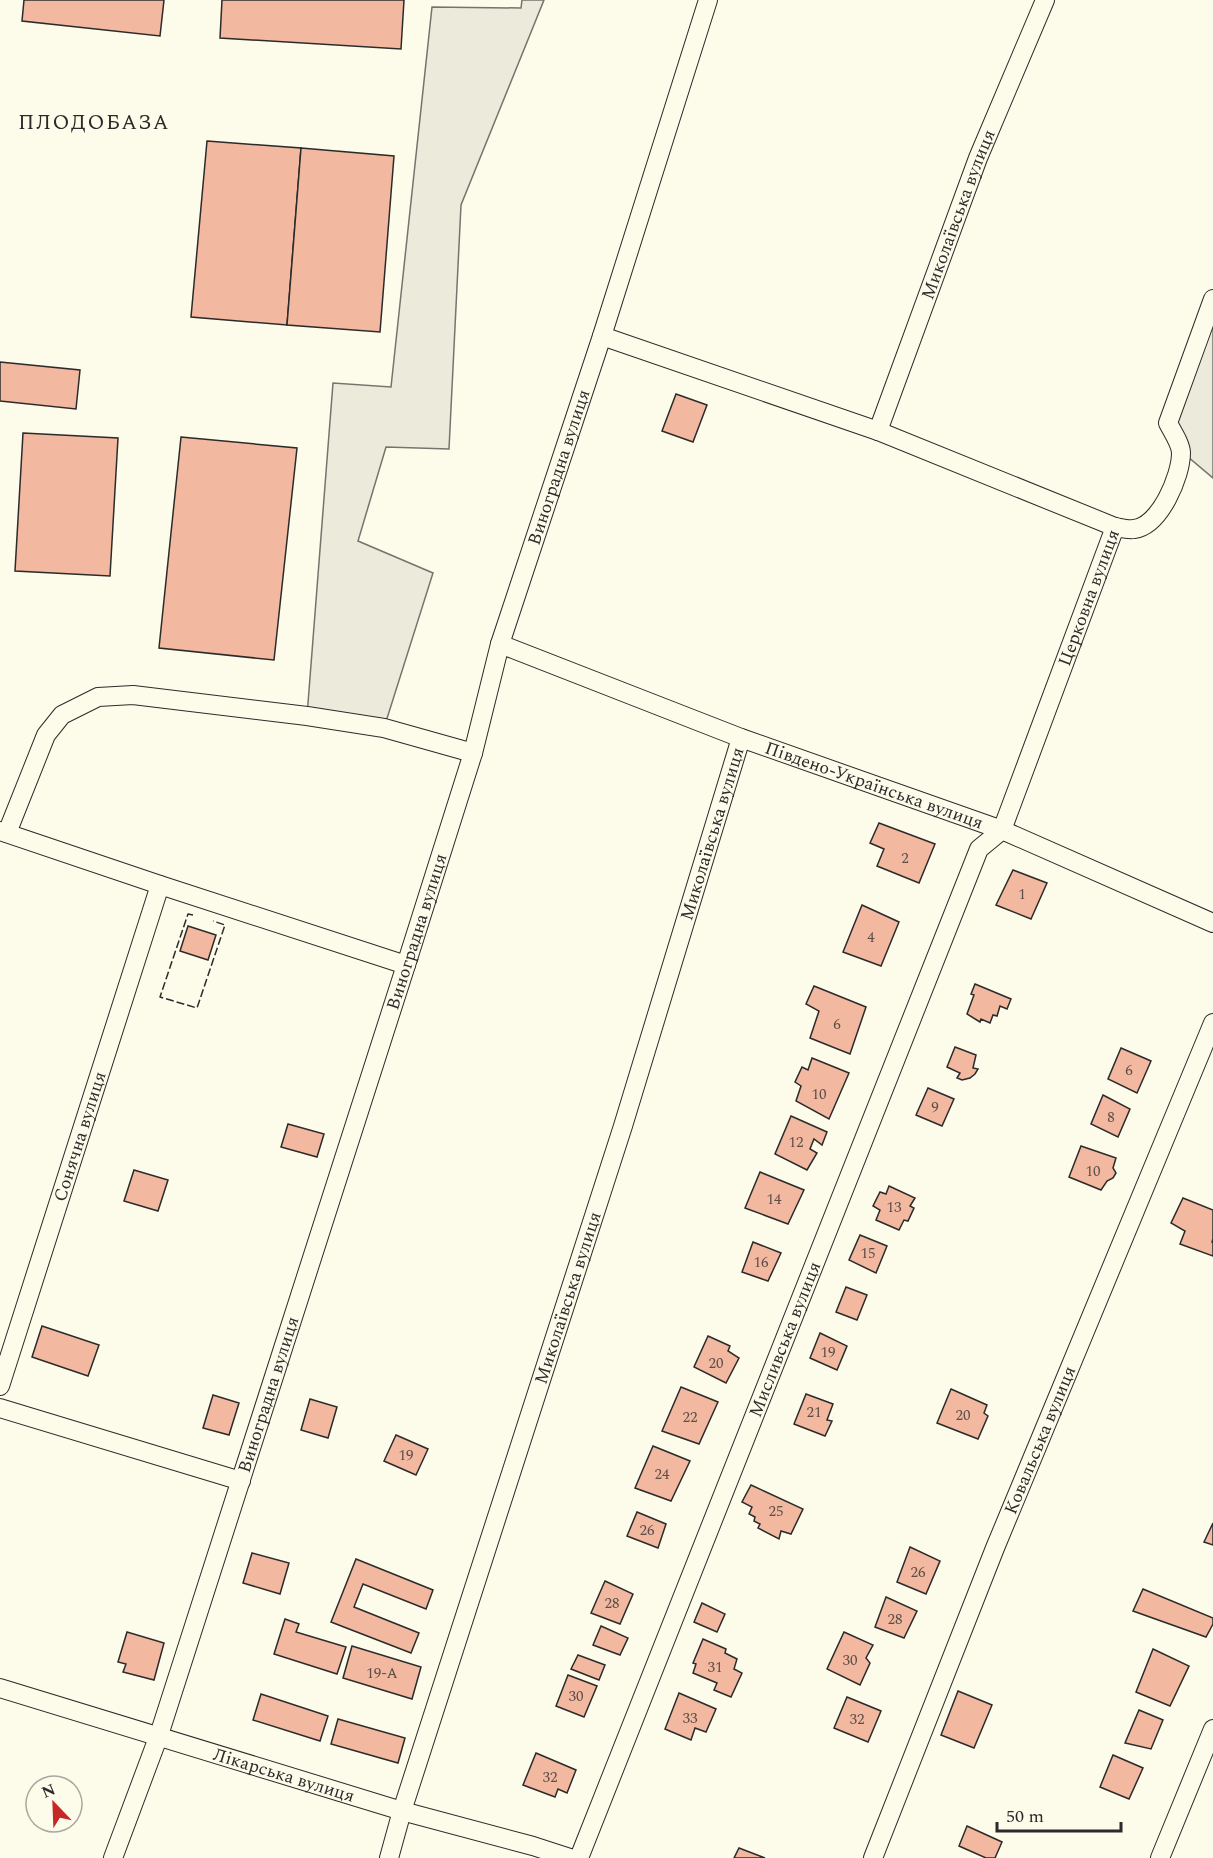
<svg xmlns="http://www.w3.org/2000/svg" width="1213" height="1858" viewBox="0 0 1213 1858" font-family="Spectral,serif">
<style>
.green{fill:#ecebdb;stroke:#74746e;stroke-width:1.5}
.building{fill:#f2b8a0;stroke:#2b2b2b;stroke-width:1.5}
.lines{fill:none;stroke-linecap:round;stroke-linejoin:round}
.minor-casing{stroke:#2b2b2b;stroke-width:20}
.minor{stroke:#fdfbea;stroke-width:18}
.fence{stroke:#2b2b2b;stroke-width:1.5;stroke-dasharray:8 3;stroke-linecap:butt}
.labels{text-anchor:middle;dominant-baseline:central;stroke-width:4.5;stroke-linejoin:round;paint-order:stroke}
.number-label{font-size:15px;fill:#5d4e48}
.street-label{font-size:18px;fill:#2b2b2b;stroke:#fdfbea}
.quarter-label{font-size:21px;letter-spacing:1.5px;fill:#2b2b2b;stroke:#fdfbea}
</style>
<rect width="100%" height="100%" fill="#fdfbea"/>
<g class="green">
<path d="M522,0H544L461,205L449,449L386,447L358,541L433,573L384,728L307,716L333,383L391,387L432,7L521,8Z"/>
<path d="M1213,299V478L1181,451L1168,423Z"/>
</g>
<g class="building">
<path d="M24,0H164L160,36L22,21Z"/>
<path d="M222,0H404L401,49L220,38Z"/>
<path d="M207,141L301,148L287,325L191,317Z"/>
<path d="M301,148L394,156L380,332L287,325Z"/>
<path d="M0,362L80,370L76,409L0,401Z"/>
<path d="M676,394L707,405L693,442L662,431Z"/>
<path d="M23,433L118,438L110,576L15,571Z"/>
<path d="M181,437L297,448L274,660L159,648Z"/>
<path d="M879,823L935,844L919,883L877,866L884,849L870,843Z"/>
<path d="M1013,870L1047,883L1031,919L996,905Z"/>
<path d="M862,905L899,922L881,966L843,952Z"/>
<path d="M188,926L216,935L208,960L180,951Z"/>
<path d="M975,984L1011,999L1007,1009L1000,1006L997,1016L993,1015L990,1023L981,1019L980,1022L967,1014L974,995L971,994Z"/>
<path d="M814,986L866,1007L850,1054L810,1038L819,1011L806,1004Z"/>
<path d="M955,1047L976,1055L973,1068L978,1069L975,1074L970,1078L962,1080L957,1078L960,1073L947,1067Z"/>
<path d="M1121,1048L1151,1061L1137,1093L1108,1079Z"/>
<path d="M812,1058L849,1073L829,1119L796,1101L801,1086L795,1082L802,1067L808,1070Z"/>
<path d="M928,1088L954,1099L942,1126L916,1115Z"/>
<path d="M1103,1095L1130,1109L1118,1137L1091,1124Z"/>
<path d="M791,1116L827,1132L822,1145L814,1139L810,1149L817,1153L807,1170L775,1154Z"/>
<path d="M288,1124L324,1134L317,1157L281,1147Z"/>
<path d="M1081,1146L1116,1158L1113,1168L1116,1173L1113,1178L1107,1181L1101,1190L1069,1177Z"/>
<path d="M134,1170L168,1180L158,1211L124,1201Z"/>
<path d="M760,1172L804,1190L788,1224L745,1208Z"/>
<path d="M889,1186L915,1198L910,1206L914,1208L908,1221L904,1220L899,1230L876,1220L880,1210L873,1206L880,1192L886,1194Z"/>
<path d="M1183,1198L1213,1210V1239L1212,1242L1213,1243V1256L1180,1244L1185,1231L1171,1223Z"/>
<path d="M860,1235L887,1246L876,1273L849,1260Z"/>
<path d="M753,1242L781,1253L768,1281L742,1272Z"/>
<path d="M846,1287L867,1295L857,1320L836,1312Z"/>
<path d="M42,1326L99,1345L88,1376L32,1357Z"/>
<path d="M820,1333L847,1346L837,1370L810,1358Z"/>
<path d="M708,1336L730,1346L728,1351L739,1358L726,1383L694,1367Z"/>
<path d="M681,1387L718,1402L699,1444L662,1431Z"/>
<path d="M951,1389L987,1405L984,1413L988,1416L978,1439L937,1423Z"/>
<path d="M806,1394L833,1404L827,1420L832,1421L825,1436L794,1424Z"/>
<path d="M213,1395L239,1403L229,1435L203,1428Z"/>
<path d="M310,1399L337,1407L328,1438L301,1430Z"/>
<path d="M396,1435L428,1449L416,1475L384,1461Z"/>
<path d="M653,1446L690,1461L671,1501L635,1488Z"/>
<path d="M751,1485L803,1509L791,1534L781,1531L779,1539L758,1528L760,1524L754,1521L755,1517L749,1514L752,1507L742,1502Z"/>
<path d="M637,1512L666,1524L658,1548L627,1536Z"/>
<path d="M1213,1523V1545L1204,1542Z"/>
<path d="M910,1547L940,1561L926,1594L897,1582Z"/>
<path d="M252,1553L289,1563L280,1594L243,1583Z"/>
<path d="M356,1559L433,1590L426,1609L363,1584L354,1607L419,1633L411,1653L331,1622Z"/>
<path d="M605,1581L633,1594L620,1624L591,1613Z"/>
<path d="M1143,1589L1213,1618V1624L1206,1637L1133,1611Z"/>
<path d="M886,1597L917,1611L904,1638L875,1627Z"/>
<path d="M702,1603L725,1614L717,1632L694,1622Z"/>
<path d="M285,1619L299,1624L296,1632L346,1647L337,1674L274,1654Z"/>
<path d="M601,1626L628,1638L620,1655L593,1645Z"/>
<path d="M127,1632L164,1643L154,1680L123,1672L126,1664L118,1662Z"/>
<path d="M844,1632L873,1645L866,1658L870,1663L860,1685L827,1669Z"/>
<path d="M703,1639L726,1649L725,1653L737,1659L734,1669L742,1673L731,1697L714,1690L717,1683L693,1673L696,1664L693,1663Z"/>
<path d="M352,1646L421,1667L412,1699L343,1678Z"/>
<path d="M1153,1649L1189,1666L1170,1706L1136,1692Z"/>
<path d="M578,1655L605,1665L599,1680L571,1669Z"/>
<path d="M568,1675L597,1686L584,1717L556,1706Z"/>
<path d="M958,1691L992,1705L974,1748L941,1735Z"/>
<path d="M679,1693L716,1709L706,1732L695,1728L691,1740L665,1729Z"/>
<path d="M261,1694L328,1716L320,1741L253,1720Z"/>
<path d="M847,1697L881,1711L868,1742L834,1728Z"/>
<path d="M1139,1710L1163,1720L1151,1749L1125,1743Z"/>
<path d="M338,1719L405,1738L398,1763L331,1744Z"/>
<path d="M536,1753L576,1770L567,1793L558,1789L555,1797L523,1785Z"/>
<path d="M1113,1755L1143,1768L1129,1799L1100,1787Z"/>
<path d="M967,1826L1002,1842L995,1858H986L959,1846Z"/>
<path d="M739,1848L765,1858H734Z"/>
</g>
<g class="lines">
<g class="minor-casing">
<g id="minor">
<path d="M602,336L878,431L1115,527"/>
<path id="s1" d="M878,431L978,158L1045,0"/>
<path id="s2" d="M500,644L741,738L1002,830L1213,923"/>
<path id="s3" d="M1002,830L1115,527C1121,528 1128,530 1134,529C1160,526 1181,476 1181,453C1181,444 1172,431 1168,423L1213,299"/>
<path d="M0,831L160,885L406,965"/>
<path d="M7,833L46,735L62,715L98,697L133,695L307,716L384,728L473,753"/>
<path id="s4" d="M0,1386L160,885"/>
<path d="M0,1408L241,1481"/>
<path id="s5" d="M0,1688L402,1811L533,1846L570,1858"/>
<path id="s6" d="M113,1858L159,1735L406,965L473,753L500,644L602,336L708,0"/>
<path id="s7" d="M389,1858L402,1811L623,1126L741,738"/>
<path id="s8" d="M579,1858L979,849L1002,830"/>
<path id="s9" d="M873,1858L995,1548L1213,1023"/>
<path d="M1160,1858L1213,1729"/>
</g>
</g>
<use href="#minor" class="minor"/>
<path class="fence" d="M193,915L188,914L160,997L197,1008L225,925L213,921"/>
</g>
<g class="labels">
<g class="number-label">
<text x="905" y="858">2</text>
<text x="1022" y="894">1</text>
<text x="871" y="937">4</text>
<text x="837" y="1024">6</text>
<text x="1129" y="1070">6</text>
<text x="819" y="1094">10</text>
<text x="935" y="1107">9</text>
<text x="1111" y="1117">8</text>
<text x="796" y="1142">12</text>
<text x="1093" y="1171">10</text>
<text x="774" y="1199">14</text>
<text x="894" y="1207">13</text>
<text x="868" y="1253">15</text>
<text x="761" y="1262">16</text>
<text x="828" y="1352">19</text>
<text x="716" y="1363">20</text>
<text x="814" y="1412">21</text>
<text x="963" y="1415">20</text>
<text x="690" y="1417">22</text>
<text x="406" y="1455">19</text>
<text x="662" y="1474">24</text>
<text x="776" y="1511">25</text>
<text x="647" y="1530">26</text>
<text x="918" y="1572">26</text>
<text x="612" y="1603">28</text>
<text x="895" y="1619">28</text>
<text x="850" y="1660">30</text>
<text x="715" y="1667">31</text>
<text x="382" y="1673">19-А</text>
<text x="576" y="1696">30</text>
<text x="690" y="1718">33</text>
<text x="857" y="1719">32</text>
<text x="550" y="1777">32</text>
</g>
<g class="street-label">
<text stroke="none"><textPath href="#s1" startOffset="231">Миколаївська вулиця</textPath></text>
<text stroke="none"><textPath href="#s6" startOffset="1461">Виноградна вулиця</textPath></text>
<text stroke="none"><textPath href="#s3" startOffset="248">Церковна вулиця</textPath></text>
<text stroke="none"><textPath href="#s2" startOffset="400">Південо-Українська вулиця</textPath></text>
<text stroke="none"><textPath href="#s7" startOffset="1074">Миколаївська вулиця</textPath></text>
<text stroke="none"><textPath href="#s6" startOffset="975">Виноградна вулиця</textPath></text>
<text stroke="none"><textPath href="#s4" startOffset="262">Сонячна вулиця</textPath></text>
<text stroke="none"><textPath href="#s7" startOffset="588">Миколаївська вулиця</textPath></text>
<text stroke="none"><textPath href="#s8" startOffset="558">Мисливська вулиця</textPath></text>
<text stroke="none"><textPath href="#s6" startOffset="489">Виноградна вулиця</textPath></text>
<text stroke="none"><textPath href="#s9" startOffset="450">Ковальська вулиця</textPath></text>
<text stroke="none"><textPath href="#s5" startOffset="297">Лікарська вулиця</textPath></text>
</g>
<g class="quarter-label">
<text x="94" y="123">ПЛОДОБАЗА</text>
</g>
</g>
<g transform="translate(54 1804) rotate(337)"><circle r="28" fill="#fdfbea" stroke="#a9a89e" stroke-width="1.5"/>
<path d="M0-4.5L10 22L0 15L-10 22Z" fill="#c62828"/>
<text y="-9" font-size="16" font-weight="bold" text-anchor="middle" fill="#2b2b2b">N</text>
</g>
<path d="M997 1822v9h124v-9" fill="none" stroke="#2b2b2b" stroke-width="3"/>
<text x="1006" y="1822" font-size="18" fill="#2b2b2b" stroke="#fdfbea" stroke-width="4.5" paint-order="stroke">50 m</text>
</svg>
